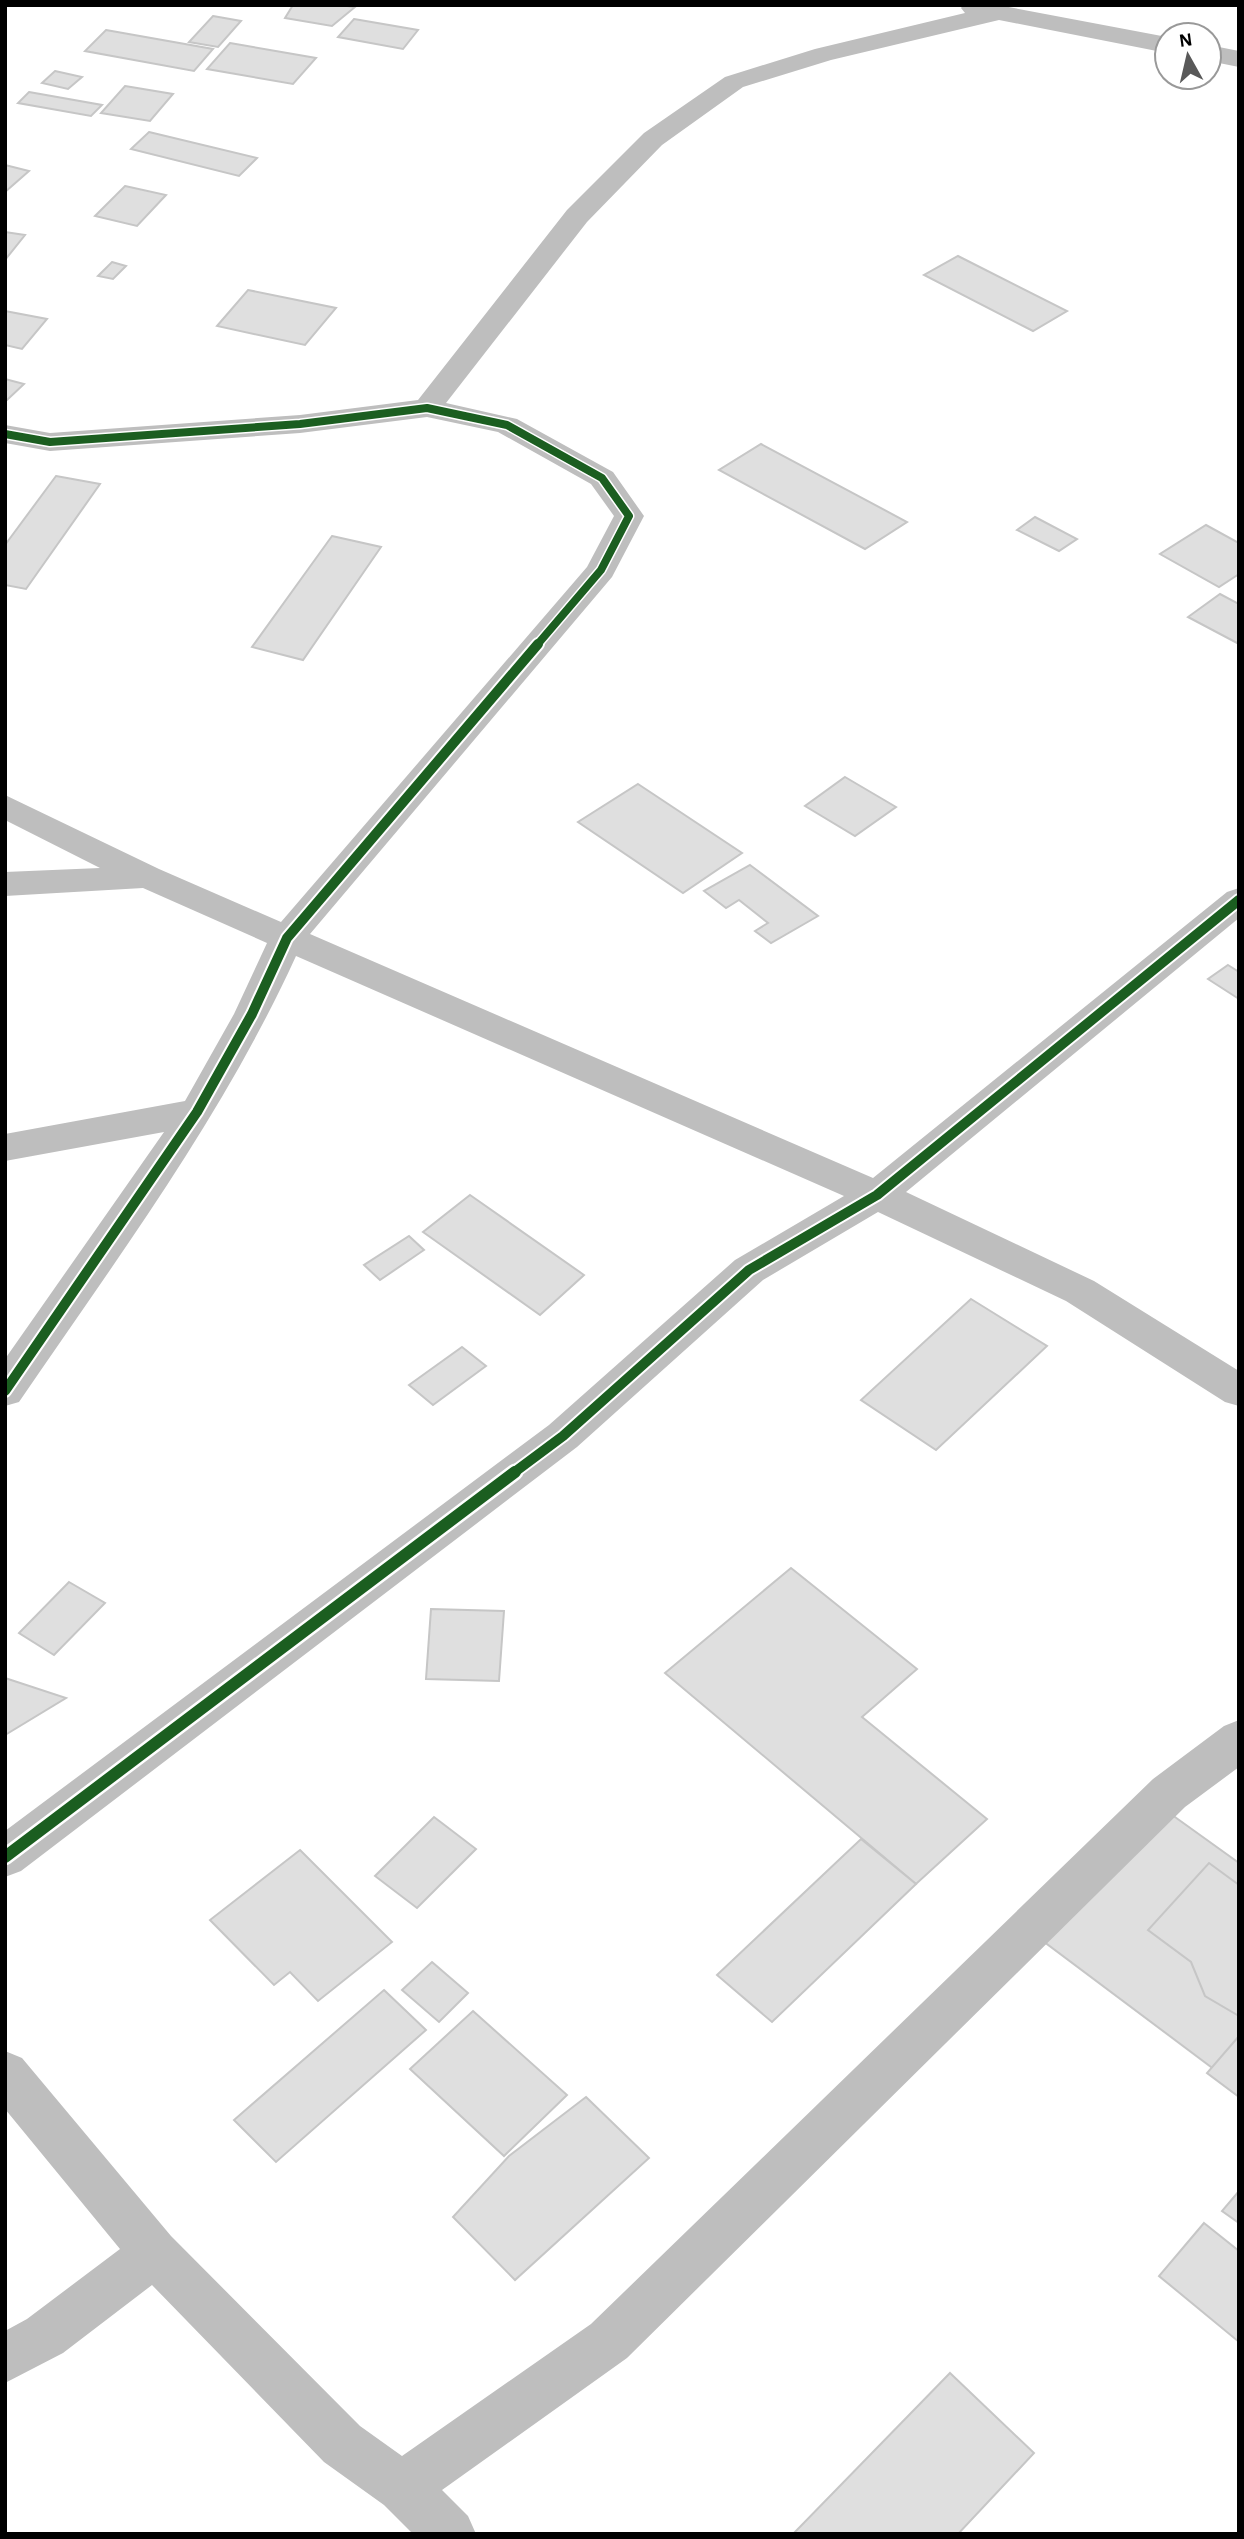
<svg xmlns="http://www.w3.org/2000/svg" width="1244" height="2539" viewBox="0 0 1244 2539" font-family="'Alegreya Sans',sans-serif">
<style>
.building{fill:#dfdfdf;stroke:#c6c6c6;stroke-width:2}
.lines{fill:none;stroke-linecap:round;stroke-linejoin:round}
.minor{fill:#bebebe;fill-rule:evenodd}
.cycleway-far2-casing{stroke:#fff;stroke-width:11}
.cycleway-far1-casing{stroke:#fff;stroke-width:14}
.cycleway-casing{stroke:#fff;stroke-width:17}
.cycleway-far2{stroke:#1b5e20;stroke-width:8}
.cycleway-far1{stroke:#1b5e20;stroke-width:10}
.cycleway{stroke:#1b5e20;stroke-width:12}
</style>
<rect width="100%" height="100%" fill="#fff"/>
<g class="building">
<path d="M293,5H339L355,7L332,26L285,18Z"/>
<path d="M213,16L241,21L218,47L189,42Z"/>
<path d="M354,19L418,30L403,49L338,37Z"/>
<path d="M106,30L213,49L194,71L85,51Z"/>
<path d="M230,43L316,58L293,84L207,69Z"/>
<path d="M55,71L82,77L68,89L42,83Z"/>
<path d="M125,86L173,94L150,121L101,113Z"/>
<path d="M29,92L102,105L91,116L18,103Z"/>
<path d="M149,132L257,158L239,176L131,149Z"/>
<path d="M5,165L29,171L5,192Z"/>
<path d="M125,186L166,195L137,226L95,216Z"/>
<path d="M5,232L25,235L5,260Z"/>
<path d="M958,256L1067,311L1033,331L924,275Z"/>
<path d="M112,262L126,266L113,279L98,276Z"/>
<path d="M248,290L336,308L305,345L217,326Z"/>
<path d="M5,311L47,319L22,349L5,345Z"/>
<path d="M5,379L24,384L7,400H5Z"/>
<path d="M761,444L907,522L865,549L719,470Z"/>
<path d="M56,476L100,484L26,589L5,585V545Z"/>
<path d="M1035,517L1077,539L1059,551L1017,530Z"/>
<path d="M1206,525L1239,543V574L1219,587L1160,554Z"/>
<path d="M332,536L381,547L303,660L252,647Z"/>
<path d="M1220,594L1239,604V644L1188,617Z"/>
<path d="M845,777L896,807L855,836L805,806Z"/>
<path d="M638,784L742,853L683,893L578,822Z"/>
<path d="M750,865L818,916L771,943L755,931L768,923L739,900L726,908L704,891Z"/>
<path d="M1228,965L1239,972V999L1208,979Z"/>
<path d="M470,1195L584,1275L540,1315L423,1232Z"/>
<path d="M409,1236L424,1250L380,1280L364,1265Z"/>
<path d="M971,1299L1047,1346L936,1450L861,1400Z"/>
<path d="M462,1347L486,1366L433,1405L409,1385Z"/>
<path d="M791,1568L917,1669L862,1717L987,1819L916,1884L665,1673Z"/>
<path d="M69,1582L105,1603L54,1655L19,1633Z"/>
<path d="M431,1609L504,1611L499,1681L426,1679Z"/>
<path d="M5,1678L66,1698L5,1735Z"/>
<path d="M1161,1807L1239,1863V2088L1039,1938Z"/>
<path d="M434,1817L476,1849L417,1908L375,1876Z"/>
<path d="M861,1839L916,1884L772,2022L717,1975Z"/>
<path d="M300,1850L392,1942L318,2001L290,1972L274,1985L210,1920Z"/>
<path d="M1209,1863L1239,1885V2016L1205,1996L1191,1962L1148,1930Z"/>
<path d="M432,1962L468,1993L439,2022L402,1990Z"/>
<path d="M384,1990L426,2030L276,2162L234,2120Z"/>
<path d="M473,2011L567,2095L504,2156L410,2069Z"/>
<path d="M1239,2036V2097L1207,2073Z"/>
<path d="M586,2097L649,2158L515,2280L453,2217L509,2156Z"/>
<path d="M1239,2191V2223L1222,2211Z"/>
<path d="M1204,2223L1239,2251V2342L1159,2276Z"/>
<path d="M950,2373L1034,2453L958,2534H793Z"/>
</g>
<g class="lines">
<g class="minor">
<path d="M963,5H998L1167,37V53L999,20L831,60L743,87L662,145L587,222L446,403L517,419L613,472L644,516L612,577L310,934L873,1178L1227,892L1239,888V918L906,1192L1094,1281L1239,1371V1406L1225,1402L1066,1301L878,1212L763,1280L577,1447L21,1871L5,1877V1831L549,1425L735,1260L844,1196L296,956C223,1116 118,1257 19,1402L5,1406V1359L164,1132L5,1161V1134L185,1101L234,1014L267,943L143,888L5,896V872L100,868L5,820V795L159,869L281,922L587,567L614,516L591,484L498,432L427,417L300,433L50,451L5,443V425L50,433L300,415L418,400L567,210L644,133L725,77L815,49L965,13L961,8Z"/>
<path d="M1209,45L1239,51V67L1209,61Z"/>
<path d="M1239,1720V1767L1185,1807L627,2358L442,2490L468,2516L476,2534H413L384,2505L324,2462L152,2285L63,2353L5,2383V2331L27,2319L120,2249L5,2109V2051L22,2058L171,2236L360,2426L402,2456L591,2324L1153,1779L1224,1726Z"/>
</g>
<g class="cycleway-far2-casing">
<path id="cycleway-far2" d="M5,434L50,442L300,424L427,408L507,425L602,478L629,516L601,570L537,645"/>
</g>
<g class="cycleway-far1-casing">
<g id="cycleway-far1">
<path d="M5,1391L197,1112L252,1014L287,938L538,644"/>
<path d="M512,1474L563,1436L749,1270L877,1195L1239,900"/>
</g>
</g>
<g class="cycleway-casing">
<path id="cycleway" d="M5,1857L515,1472"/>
</g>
<use href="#cycleway-far2" class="cycleway-far2"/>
<use href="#cycleway-far1" class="cycleway-far1"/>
<use href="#cycleway" class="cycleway"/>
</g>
<rect width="1244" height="2539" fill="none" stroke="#000000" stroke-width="14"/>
<g transform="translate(1188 56) rotate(352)"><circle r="33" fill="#ffffff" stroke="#999999" stroke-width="2"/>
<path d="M0-5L12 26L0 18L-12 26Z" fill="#595959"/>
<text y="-10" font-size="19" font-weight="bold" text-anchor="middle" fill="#000000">N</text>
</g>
</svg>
